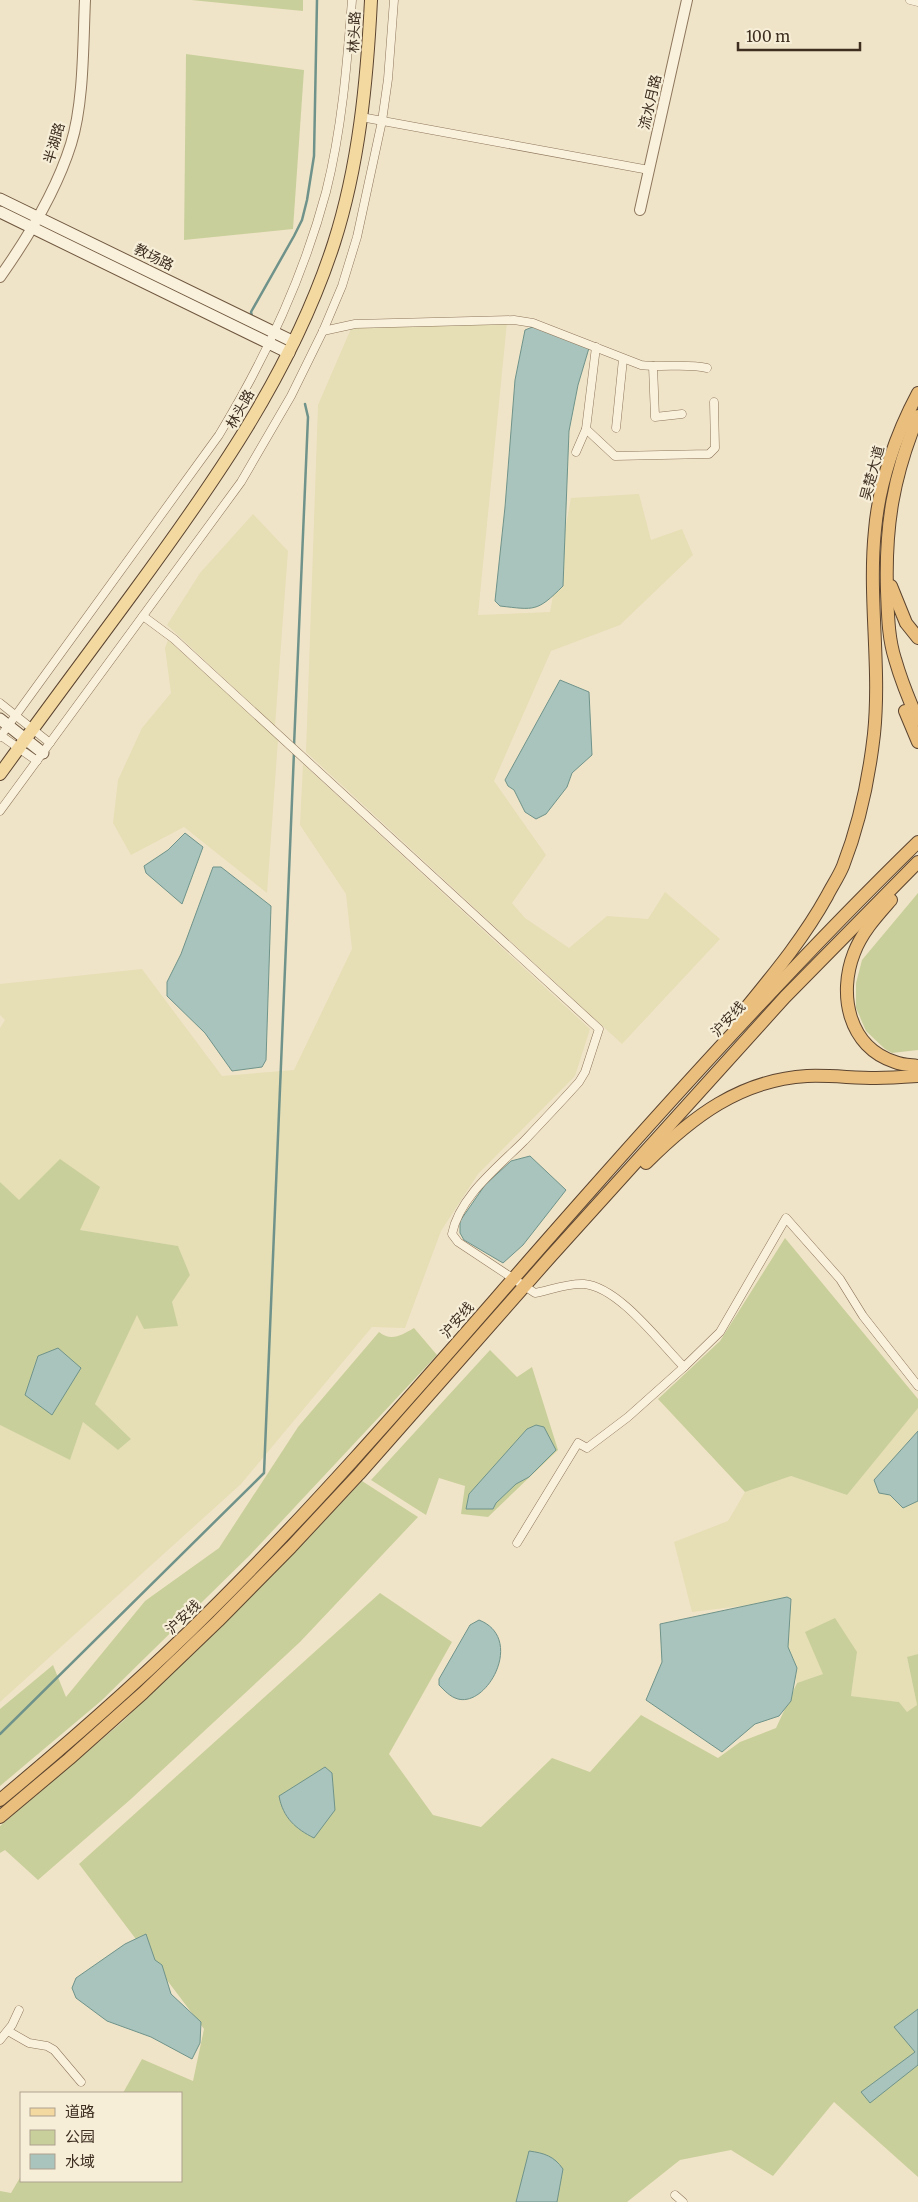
<svg xmlns="http://www.w3.org/2000/svg" width="918" height="2202" viewBox="0 0 918 2202" font-family="Merriweather,'Noto Sans SC',serif">
<style>
.farmland{fill:#e6deb5}
.green{fill:#c9cf9b}
.water{fill:#a9c4bc;stroke:#6f938a}
.lines{fill:none;stroke-linecap:round;stroke-linejoin:round}
.stream{stroke:#6f938a;stroke-width:2.5}
.minor-casing{stroke:#8d765c;stroke-width:9}
.tertiary-casing{stroke:#8d765c;stroke-width:12}
.secondary-casing{stroke:#6f573f;stroke-width:13}
.primary-casing{stroke:#5b4430;stroke-width:14}
.trunk-casing{stroke:#5b4430;stroke-width:14}
.minor{stroke:#faf1dc;stroke-width:8}
.tertiary{stroke:#faf1dc;stroke-width:10}
.secondary{stroke:#faf1dc;stroke-width:11}
.primary{stroke:#f3d9a0;stroke-width:12}
.trunk{stroke:#eabe7c;stroke-width:12}
.labels{text-anchor:middle;dominant-baseline:central;stroke-width:4.5;stroke-linejoin:round;paint-order:stroke}
.street-label{font-size:14px;fill:#3d2e20;stroke:#f7eed8}
</style>
<rect width="100%" height="100%" fill="#f0e4c8"/>
<g class="farmland">
<path d="M507,322L478,615L550,612L571,498L639,494L651,540L682,529L693,555L620,625L551,651L494,781L546,855L512,903L525,918L569,948L607,916L648,919L665,892L720,939L622,1044L306,752L318,405L353,324Z"/>
<path d="M253,514L288,551L275,726L167,625L200,573Z"/>
<path d="M168,640L278,740L267,893L184,827L131,855L113,823L118,780L142,728L171,693L165,648Z"/>
<path d="M303,764L590,1029L575,1076L478,1174L441,1231L405,1328L372,1327L241,1484L0,1702V1425L70,1460L83,1422L118,1450L131,1439L95,1404L137,1314L172,1302L190,1275L178,1246L80,1230L19,1201L0,1182V1028L5,1020L0,1015V984L142,969L222,1076L294,1070L352,949L346,894L300,825Z"/>
<path d="M918,1407V1654L907,1658L917,1705L907,1713L899,1702L851,1696L857,1652L823,1674L797,1683L786,1656L791,1600L692,1612L674,1542L728,1521L745,1492L791,1476L847,1495Z"/>
</g>
<g class="green">
<path d="M191,0H303V11Z"/>
<path d="M186,54L304,70L293,229L184,240Z"/>
<path d="M918,893V1050L892,1053L885,1049L866,1031L856,1008V983L862,960Z"/>
<path d="M60,1159L100,1187L80,1230L178,1246L190,1275L172,1302L178,1326L144,1329L137,1315L95,1404L131,1439L118,1450L83,1422L70,1460L0,1425V1182L19,1200Z"/>
<path d="M785,1238L918,1399V1408L847,1495L791,1476L745,1492L658,1399L720,1341Z"/>
<path d="M414,1328L437,1355L250,1555L101,1701L0,1786V1709L53,1665L66,1697L145,1601L219,1548L298,1427L379,1332C391,1342 402,1335 414,1328Z"/>
<path d="M490,1350L517,1377L532,1367L558,1450L488,1517L461,1514L465,1486L439,1478L426,1515L371,1480Z"/>
<path d="M362,1481L418,1517L300,1642L131,1799L38,1880L5,1850L0,1853V1826L122,1722L271,1576Z"/>
<path d="M380,1593L452,1642L389,1754L433,1815L481,1827L552,1758L590,1772L641,1715L718,1758L740,1742L776,1728L797,1683L823,1674L805,1632L835,1618L857,1652L851,1696L899,1702L907,1712L917,1705L907,1657L918,1654V2177L834,2102L773,2176L731,2150L680,2160L627,2202H0V2191L11,2193L21,2176V2181H181V2093H123L142,2059L193,2081L204,2029L79,1864Z"/>
</g>
<g class="water">
<path d="M535,326L589,348L578,385L569,431L563,586C537,612 535,610 500,606L495,601L505,507L515,380L525,330Z"/>
<path d="M560,680L589,692L592,755L572,773L567,787L546,814L536,819L525,812L514,790L508,786L505,780Z"/>
<path d="M185,833L203,847L182,904L146,873L144,866L168,850Z"/>
<path d="M213,867H221L271,906L266,1060L262,1067L232,1071L205,1033L167,996V982L181,954Z"/>
<path d="M530,1156L566,1190L523,1245L503,1263L464,1240L460,1233V1221L485,1185L511,1161Z"/>
<path d="M58,1348L81,1368L52,1415L25,1395L38,1356Z"/>
<path d="M536,1425L544,1427L556,1450L529,1477L516,1484L496,1503L493,1509H466L469,1494L527,1429Z"/>
<path d="M918,1431V1501L903,1508L890,1495L879,1493L874,1480Z"/>
<path d="M787,1597L791,1599L788,1647L797,1668L791,1701L779,1716L755,1724L722,1752L646,1700L662,1662L660,1624Z"/>
<path d="M479,1620C525,1638 488,1707 458,1699C450,1697 444,1690 439,1685V1679L470,1625Z"/>
<path d="M325,1767L332,1773L335,1810L314,1838C296,1829 283,1818 279,1796Z"/>
<path d="M146,1934L155,1960L162,1965L171,1994L201,2022L200,2043L192,2059L151,2037L107,2021L76,1998L72,1988L76,1978L125,1944Z"/>
<path d="M918,2009V2065L870,2103L861,2092L915,2052L894,2027Z"/>
<path d="M529,2151C544,2153 554,2156 563,2169L557,2202H516Z"/>
</g>
<g class="lines">
<g class="stream">
<path d="M252,316L251,312L294,236L302,220L307,200L314,156L317,0"/>
<path d="M294,746L308,417L305,404"/>
<path d="M0,1734L264,1473L294,752"/>
</g>
<g class="minor-casing">
<g id="minor">
<path d="M910,0L918,2"/>
<path d="M361,117L649,170"/>
<path d="M323,331L355,324L514,320L533,323L641,365C664,368 685,363 707,368"/>
<path d="M596,347L586,429L615,456L709,454L715,448L714,402"/>
<path d="M653,366L655,417L682,414"/>
<path d="M616,428L623,359"/>
<path d="M576,452L586,429"/>
<path d="M143,616L174,639L599,1029L585,1072L579,1082C561,1102 542,1122 524,1141C498,1167 459,1197 452,1234L458,1242L535,1293C550,1290 568,1283 584,1284C619,1287 660,1343 684,1367L720,1332L786,1218L840,1279L863,1316L918,1386"/>
<path d="M0,703L50,743"/>
<path d="M0,735L37,761"/>
<path d="M0,737L219,435C265,359 303,278 326,192C342,129 347,64 352,0"/>
<path d="M0,811L241,482L291,396L323,331L342,286L357,237L382,121L388,79L394,0"/>
<path d="M517,1543L578,1443L587,1448L628,1417L684,1367"/>
<path d="M8,2031L29,2043L47,2046L54,2050L81,2082"/>
<path d="M0,2040L12,2025L19,2010"/>
<path d="M675,2195L683,2202"/>
</g>
</g>
<g class="tertiary-casing">
<g id="tertiary">
<path d="M640,210L687,0"/>
<path d="M0,277C29,236 56,192 71,144C84,103 83,43 85,0"/>
</g>
</g>
<g class="secondary-casing">
<g id="secondary">
<path d="M0,199L294,342"/>
<path d="M0,212L289,353"/>
<path d="M0,719L43,753"/>
</g>
</g>
<g class="primary-casing">
<path id="primary" d="M0,774C44,713 89,653 133,593C213,484 292,373 334,243C359,165 367,81 371,0"/>
</g>
<g class="trunk-casing">
<g id="trunk">
<path d="M918,416C893,477 885,526 887,591C888,614 888,637 895,659C901,680 909,700 918,720"/>
<path d="M891,586L906,623L918,638"/>
<path d="M905,711L918,742"/>
<path d="M891,900C877,916 862,932 854,953C838,994 848,1047 895,1062C902,1065 911,1065 918,1066"/>
<path d="M733,1024C766,983 801,943 827,896C832,886 839,876 843,866C859,825 869,778 874,734C881,666 868,597 875,530C879,483 896,434 918,393"/>
<path d="M646,1163C692,1117 740,1080 807,1076C830,1075 853,1078 876,1078C890,1078 904,1077 918,1076"/>
<path d="M0,1800C72,1740 142,1679 208,1613C341,1481 461,1337 585,1197C691,1077 803,954 918,842"/>
<path d="M0,1817L69,1759L143,1693L218,1621L291,1547L359,1474L551,1256L785,997L918,862"/>
</g>
</g>
<use href="#minor" class="minor"/>
<use href="#tertiary" class="tertiary"/>
<use href="#secondary" class="secondary"/>
<use href="#primary" class="primary"/>
<use href="#trunk" class="trunk"/>
</g>
<g class="labels">
<g class="street-label">
<text transform="translate(354 32) rotate(-87)">林头路</text>
<text transform="translate(650 102) rotate(-77)">流水月路</text>
<text transform="translate(54 143) rotate(-74)">半湖路</text>
<text transform="translate(154 257) rotate(26)">教场路</text>
<text transform="translate(240 409) rotate(-61)">林头路</text>
<text transform="translate(872 473) rotate(-75)">吴楚大道</text>
<text transform="translate(728 1019) rotate(-47)">沪安线</text>
<text transform="translate(457 1320) rotate(-49)">沪安线</text>
<text transform="translate(183 1617) rotate(-44)">沪安线</text>
</g>
</g>
<rect x="20" y="2092" width="162" height="90" fill="#f7eed8" stroke="#ada18e"/>
<rect x="30" y="2108" width="25" height="8" fill="#f3d9a0" stroke="#ada18e"/>
<text x="65" y="2117" font-size="15" fill="#3d2e20">道路</text>
<rect x="30" y="2130" width="25" height="15" fill="#c9cf9b" stroke="#ada18e"/>
<text x="65" y="2142" font-size="15" fill="#3d2e20">公园</text>
<rect x="30" y="2154" width="25" height="15" fill="#a9c4bc" stroke="#ada18e"/>
<text x="65" y="2167" font-size="15" fill="#3d2e20">水域</text>
<path d="M738 42v8h122v-8" fill="none" stroke="#3d2e20" stroke-width="2.5"/>
<text x="746" y="42" font-size="15" fill="#3d2e20" stroke="#f7eed8" stroke-width="4" paint-order="stroke">100 m</text>
</svg>
